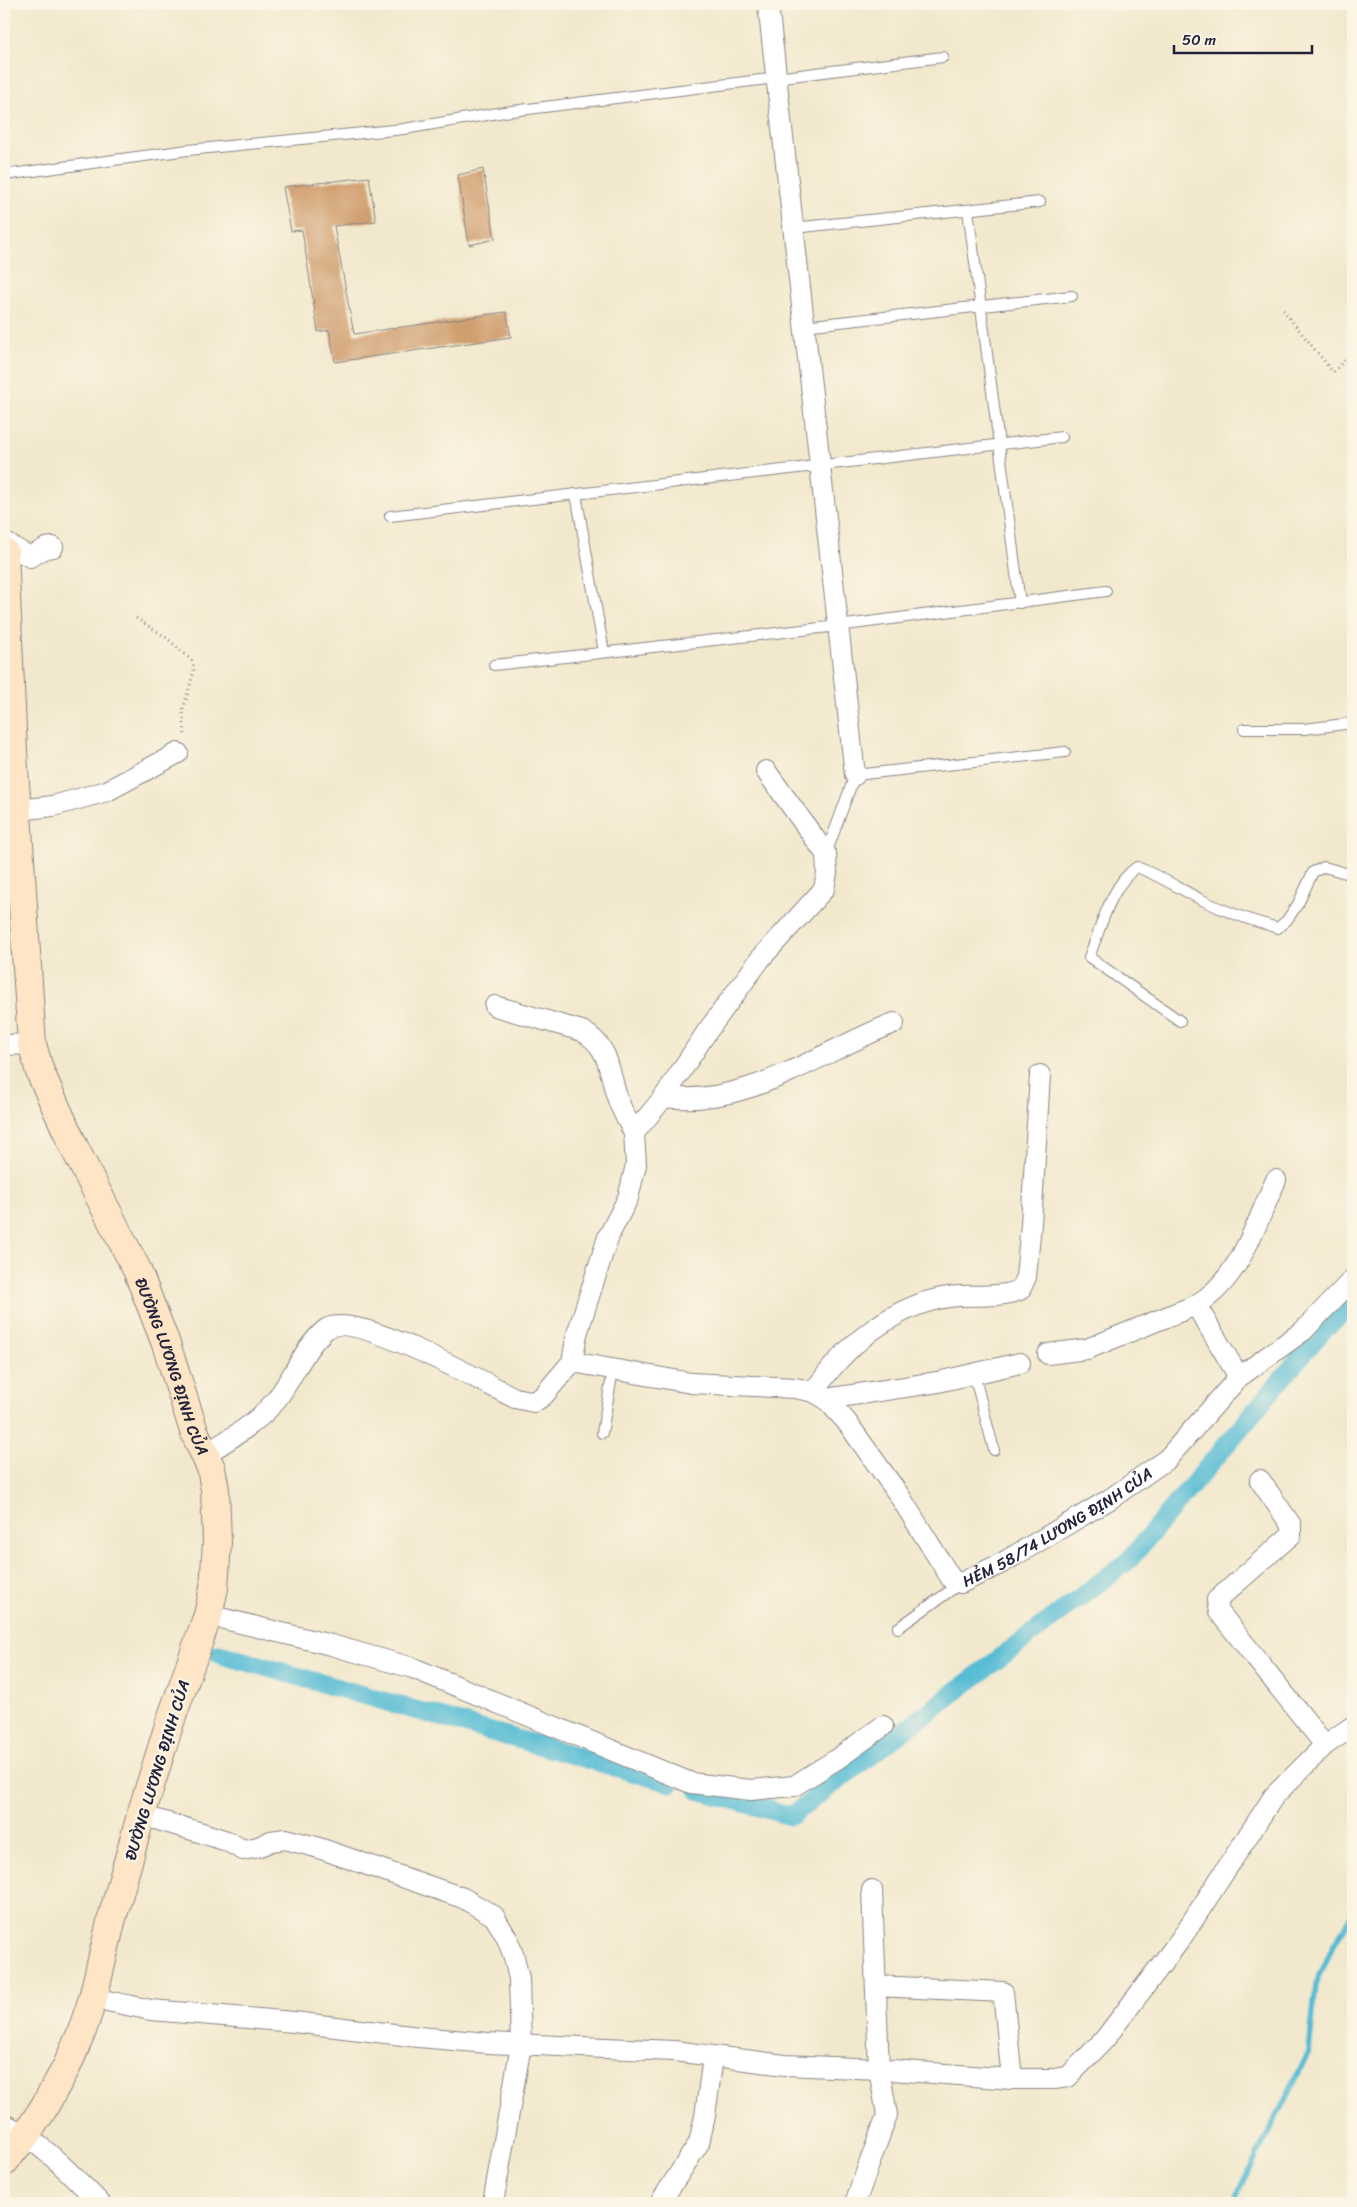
<svg xmlns="http://www.w3.org/2000/svg" width="1357" height="2207" viewBox="0 0 1357 2207" font-family="Sriracha,sans-serif">
<style>
.lines{fill:none;stroke-linecap:round;stroke-linejoin:round}
.stream{stroke:#56bcd4;stroke-width:5.5}
.canal{stroke:#56bcd4;stroke-width:19}
.building{fill:#d09f6f}
.lane-casing{stroke:#8a8584;stroke-width:12}
.street-casing{stroke:#8a8584;stroke-width:22}
.secondary-casing{stroke:#8a8584;stroke-width:30}
.path{stroke:#8a8584;stroke-width:3;stroke-dasharray:1 4;stroke-linecap:butt}
.lane{stroke:#fff;stroke-width:10}
.street{stroke:#fff;stroke-width:20}
.secondary{stroke:#fde5c5;stroke-width:28}
.labels{text-anchor:middle;dominant-baseline:central;stroke-width:5;stroke-linejoin:round;paint-order:stroke}
.street-label{font-size:16px;fill:#22223b;stroke:#fcf5e5}
</style>
<rect width="100%" height="100%" fill="#fcf5e5"/>
<filter id="ink" filterUnits="userSpaceOnUse"><feTurbulence type="fractalNoise" baseFrequency=".02" numOctaves="2"/><feDisplacementMap in="SourceGraphic" scale="10" xChannelSelector="R" yChannelSelector="G"/><feConvolveMatrix kernelMatrix="1 2 1 2 8 2 1 2 1" color-interpolation-filters="sRGB"/></filter>
<filter id="wash" filterUnits="userSpaceOnUse"><feTurbulence type="fractalNoise" baseFrequency=".0096" numOctaves="4" result="noise"/><feDisplacementMap in="SourceGraphic" scale="20" xChannelSelector="R" yChannelSelector="G"/><feGaussianBlur stdDeviation="1.12" result="paint"/><feColorMatrix in="noise" values="0 0 0 0 0 0 0 0 0 0 0 0 0 0 0 0 0 1.4 0 .05"/><feComposite in="paint" operator="in"/></filter>
<g filter="url(#wash)">
<rect width="100%" height="100%" fill="#f2e8cd"/>
<g class="lines">
<path class="stream" d="M1233,2203L1309,2052L1316,1984L1332,1948L1353,1913"/>
<g class="canal">
<path d="M219,1654L671,1783"/>
<path d="M698,1790L791,1816L1128,1561L1325,1328L1353,1305"/>
</g>
</g>
<g id="blocks">
<g class="building">
<path d="M483,169L495,239L469,245L458,175Z"/>
<path d="M369,177L376,221L334,226L354,334L506,312L511,337L335,362L329,330L318,332L302,230L291,231L283,187Z"/>
</g>
</g>
</g>
<g filter="url(#ink)">
<use href="#blocks" fill-opacity="0" stroke="#8a8584" stroke-width="1"/>
<g class="lines">
<g class="lane-casing">
<g id="lane">
<path d="M4,175L188,150L404,129L504,112L943,57"/>
<path d="M968,210L1020,603"/>
<path d="M793,228L1040,202"/>
<path d="M804,326L1072,296"/>
<path d="M576,494L604,652"/>
<path d="M390,516L1062,437"/>
<path d="M494,665L838,626L1106,591"/>
<path d="M1244,729H1304L1353,723"/>
<path d="M826,854L855,775L1065,752"/>
<path d="M1180,1021L1089,957C1101,928 1111,884 1137,867C1160,876 1180,889 1202,900C1226,912 1252,921 1278,928L1287,920L1298,904L1313,872L1324,867L1353,875"/>
<path d="M974,1374L994,1450"/>
<path d="M602,1433L613,1370"/>
<path d="M898,1628L961,1583"/>
</g>
</g>
<g class="street-casing">
<g id="street">
<path d="M768,4L855,775"/>
<path d="M4,542L30,557L46,548L53,547"/>
<path d="M18,810L53,806L107,791L178,753"/>
<path d="M495,1006L582,1031C610,1047 608,1069 617,1097C621,1110 628,1121 634,1133"/>
<path d="M4,1045L32,1044"/>
<path d="M664,1097C748,1108 819,1052 894,1023"/>
<path d="M1196,1305L1239,1377"/>
<path d="M1048,1354L1087,1349L1196,1305C1240,1280 1256,1223 1276,1180"/>
<path id="s1" d="M572,1362L691,1383L795,1388L814,1392L826,1399L846,1421L899,1495L952,1580L961,1583L1002,1563L1110,1499L1167,1459L1239,1377L1303,1331L1353,1279"/>
<path d="M814,1392C843,1347 894,1305 948,1297C973,1294 996,1299 1020,1290L1026,1277L1031,1224L1040,1075"/>
<path d="M826,1399L938,1382L1020,1363"/>
<path d="M204,1455C231,1438 260,1422 279,1396C294,1375 305,1347 325,1330C351,1308 485,1383 515,1398L534,1402L543,1396L572,1362L577,1334L608,1237L628,1198L636,1165L634,1133L664,1097L706,1033L761,958L824,889L827,873L826,854L766,771"/>
<path d="M1260,1480L1291,1525V1535L1217,1600L1219,1612L1325,1745"/>
<path d="M208,1615L331,1645L413,1668L691,1783L751,1790L794,1786L837,1759L883,1726"/>
<path d="M141,1815L199,1832L227,1841L243,1850L258,1847L271,1841L285,1839L316,1847L463,1898L494,1916L507,1938L514,1957L519,1979L521,2045L493,2203"/>
<path d="M876,1986L1003,1992L1012,2079"/>
<path d="M93,1998L151,2010L294,2022L419,2037L488,2043L674,2051L785,2065L879,2069L1012,2079H1054L1068,2077L1104,2040L1180,1940L1274,1796L1325,1745L1353,1726"/>
<path d="M4,2124C42,2142 70,2173 100,2203"/>
<path d="M660,2203L699,2143L705,2116L713,2057"/>
<path d="M855,2203L887,2115L879,2069L872,1890"/>
</g>
</g>
<g class="secondary-casing">
<g id="secondary">
<path id="s2" d="M4,552L13,752L32,1044L40,1072L75,1149L137,1270L166,1344L194,1431L211,1468L215,1489L217,1542L214,1588L208,1615L170,1722L141,1815L111,1922L93,1998L82,2031L67,2066L43,2109L26,2135L4,2162"/>
</g>
</g>
<g class="path">
<path d="M1283,310L1333,372L1353,352"/>
<path d="M136,618L167,638L193,662L194,671L183,710L185,737"/>
</g>
<use href="#lane" class="lane"/>
<use href="#street" class="street"/>
<use href="#secondary" class="secondary"/>
</g>
</g>
<g class="labels">
<g class="street-label">
<text stroke="none"><textPath href="#s2" startOffset="845">ĐƯỜNG LƯƠNG ĐỊNH CỦA</textPath></text>
<text stroke="none"><textPath href="#s1" startOffset="600">HẺM 58/74 LƯƠNG ĐỊNH CỦA</textPath></text>
<text transform="translate(157 1770) rotate(-73)">ĐƯỜNG LƯƠNG ĐỊNH CỦA</text>
</g>
</g>
<rect width="1357" height="2207" fill="none" stroke="#fcf5e5" stroke-width="20"/>
<path d="M1174 45v8h138v-8" fill="none" stroke="#22223b" stroke-width="2.5"/>
<text x="1182" y="45" font-size="15" fill="#22223b" stroke="#fcf5e5" stroke-width="4" paint-order="stroke">50 m</text>
</svg>
